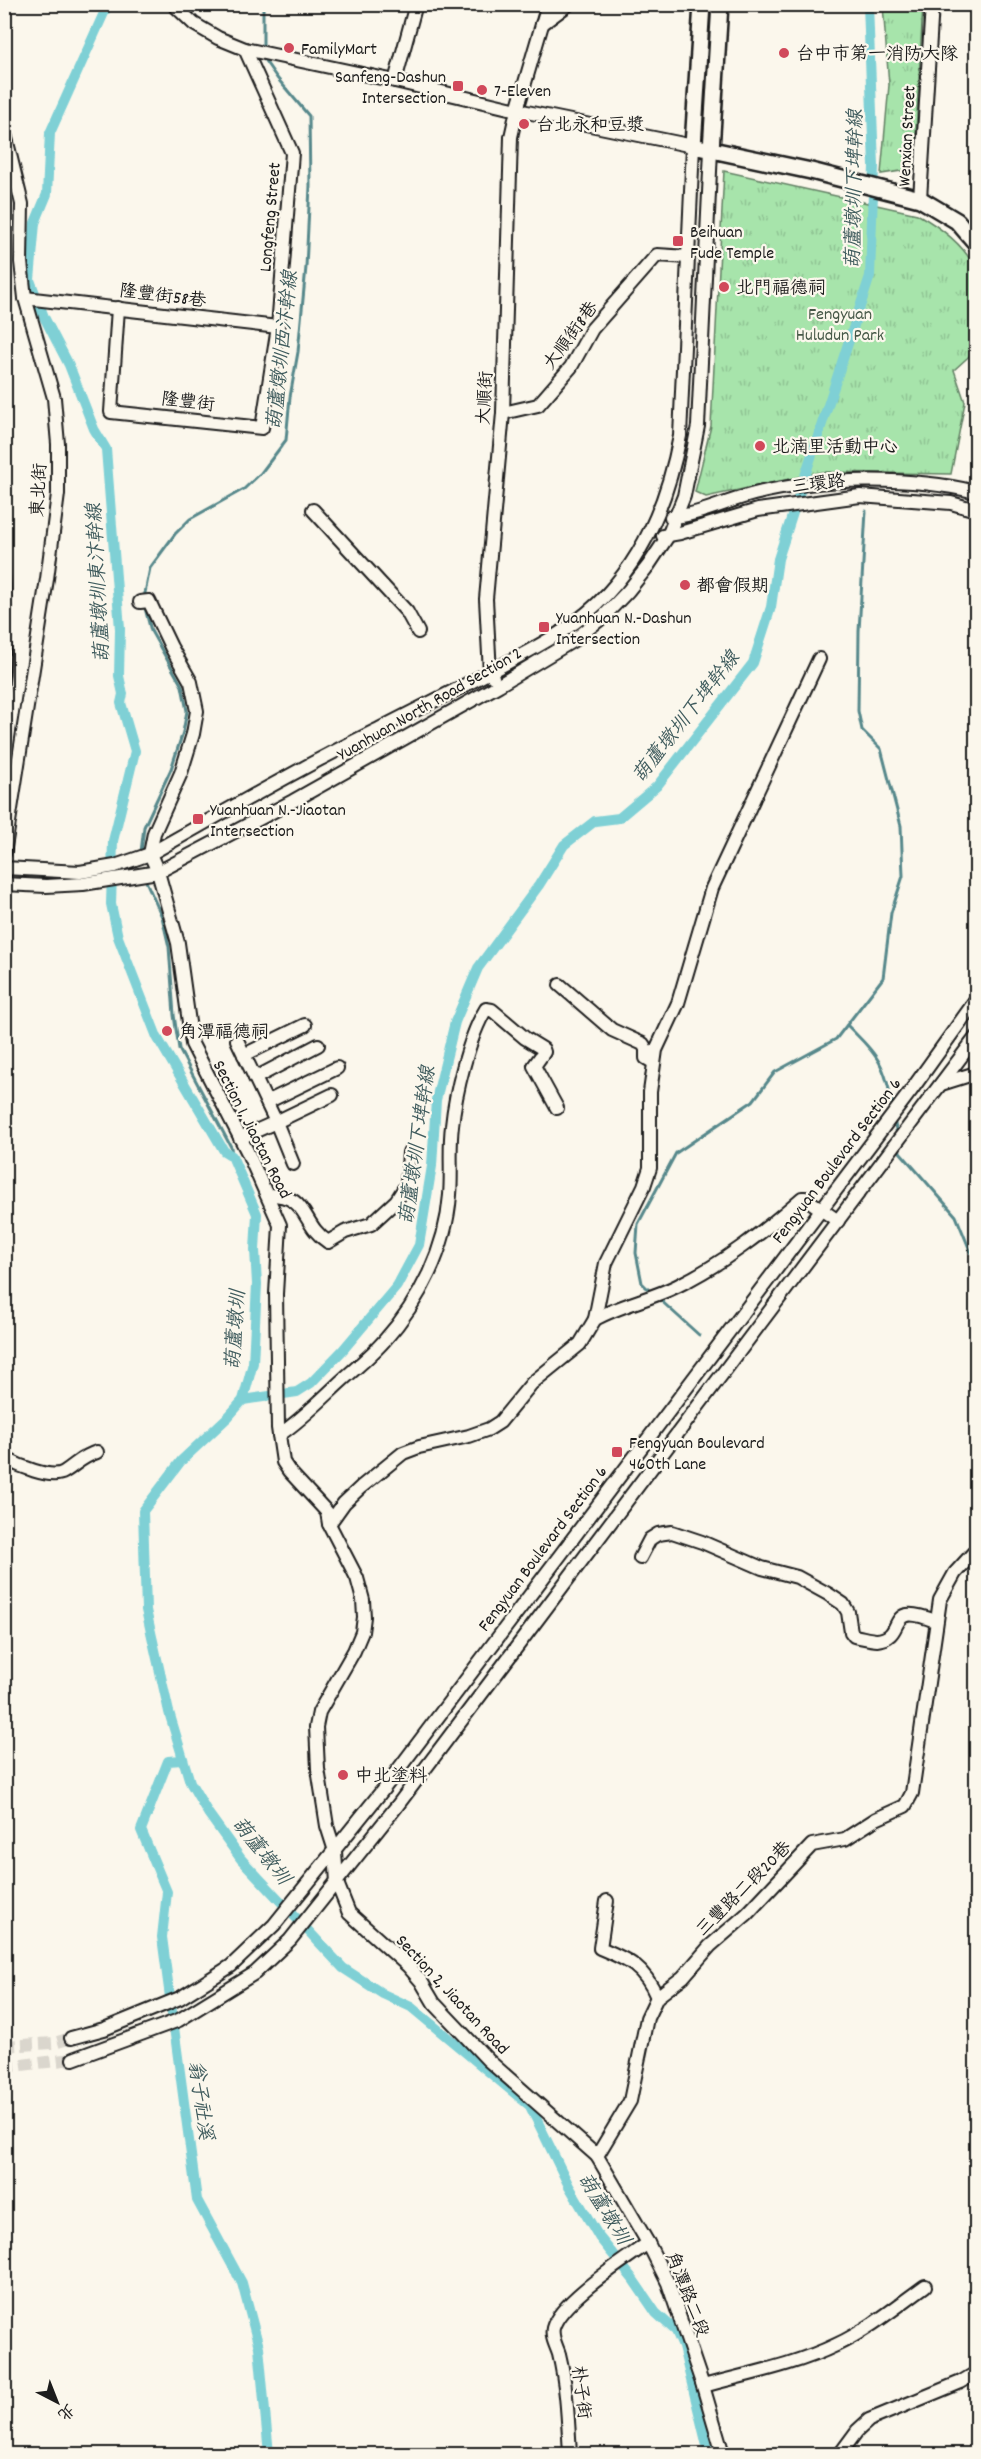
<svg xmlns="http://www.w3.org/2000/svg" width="981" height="2459" font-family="Dekko,'LXGW WenKai TC',sans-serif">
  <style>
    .grass { fill: url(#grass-tufts); stroke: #628064; stroke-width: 1.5 }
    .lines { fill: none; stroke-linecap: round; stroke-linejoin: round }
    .stream { stroke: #57888b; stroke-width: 3 }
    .canal { stroke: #7fd0d5; stroke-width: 10 }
    .minor-tunnel { stroke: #dad6cd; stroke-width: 12; stroke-dasharray: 12 6; stroke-linecap: butt }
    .minor-casing { stroke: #1c1c1c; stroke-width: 16 }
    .major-casing { stroke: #1c1c1c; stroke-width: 20 }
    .minor { stroke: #fbf7ec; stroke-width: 12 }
    .major { stroke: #fbf7ec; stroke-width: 15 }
    .rail { stroke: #1c1c1c; stroke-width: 3 }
    .poi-dot { fill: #d1495b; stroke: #fbf7ec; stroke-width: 2 }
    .labels { text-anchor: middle; stroke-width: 4.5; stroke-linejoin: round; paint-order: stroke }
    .poi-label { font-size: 18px; fill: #1c1c1c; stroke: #fbf7ec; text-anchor: start }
    .street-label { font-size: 18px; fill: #1c1c1c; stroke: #fbf7ec }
    .park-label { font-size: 18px; fill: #465847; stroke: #fbf7ec }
    .water-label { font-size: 20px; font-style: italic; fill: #3f5b5d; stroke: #fbf7ec }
  </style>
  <defs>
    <pattern id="grass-tufts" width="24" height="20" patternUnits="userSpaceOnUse" patternTransform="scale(1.5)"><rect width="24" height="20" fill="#a7e4ab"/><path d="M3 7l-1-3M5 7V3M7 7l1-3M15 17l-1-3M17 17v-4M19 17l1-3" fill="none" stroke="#8fc393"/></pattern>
  </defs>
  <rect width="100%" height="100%" fill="#fbf7ec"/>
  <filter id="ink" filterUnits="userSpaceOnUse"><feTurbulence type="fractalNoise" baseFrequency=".0167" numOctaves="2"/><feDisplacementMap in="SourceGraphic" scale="12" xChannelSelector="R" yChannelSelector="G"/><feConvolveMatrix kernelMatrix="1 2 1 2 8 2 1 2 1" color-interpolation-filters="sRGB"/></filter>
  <g filter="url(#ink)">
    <g class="grass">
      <polygon points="883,5 923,5 914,169 881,174 889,85"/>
      <path d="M724,171L917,214C940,227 966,245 976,271C980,284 977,333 976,350L954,370L965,402L951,474L822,472L706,497L695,492L711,426Z"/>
    </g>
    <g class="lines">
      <g class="stream">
        <polyline points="263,49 263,4"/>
        <polyline points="144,598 150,568 175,534 190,519 244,489 261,473 286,440 290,397 298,352 306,267 310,186 309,116 277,78 263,58"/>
        <polyline points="141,852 144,827 171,769 183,732 187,711 182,686 151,631 144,604"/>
        <polyline points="145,879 162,917 169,947 174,1015 179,1049 231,1147 232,1156"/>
        <path d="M847,1025C879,1057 885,1063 893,1109"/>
        <polyline points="894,1118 897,1136"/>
        <polyline points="899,1145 900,1152 956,1216 976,1265"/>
        <polyline points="651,1292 642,1283 636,1253 638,1224 676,1153 753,1101 775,1072 836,1039 883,978 891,913 903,876 901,826 881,749 862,730 858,711 859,631 866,511"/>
        <polyline points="658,1298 699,1335"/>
      </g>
      <g class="canal">
        <polyline points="108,4 50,133 47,194 35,223 30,280 44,317 69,365 94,429 106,449 120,629 119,676 123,694 121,703 135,751 113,841 111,904 118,937 157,1037 224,1151 232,1156 257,1214 255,1250 257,1284 253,1363 243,1400 229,1416 181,1461 143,1511 146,1610 169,1712 190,1782 208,1813 241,1859 343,1968 383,1994 411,2007 530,2106 569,2186 599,2237 632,2278 656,2313 676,2331 683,2347 709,2454"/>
        <polyline points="243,1400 297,1392 311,1383 342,1351 397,1286 419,1245 432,1166 436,1100 455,1022 478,968 539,885 564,845 595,821 619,818 657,786 753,663 771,607 778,559 870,276 874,166 868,4"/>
        <polyline points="182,1760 168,1761 141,1830 167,1892 162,1937 197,2200 242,2283 259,2347 269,2454"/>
      </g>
      <g class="minor-tunnel">
        <polyline points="4,2046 54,2043 71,2038"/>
        <polyline points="4,2067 73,2059"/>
      </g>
      <g class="minor-casing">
        <g id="minor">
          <polyline points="542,24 569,4"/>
          <polyline points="395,81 416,4"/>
          <polyline points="4,130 22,204 21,262 25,298 54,398 58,444 58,494 47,579 4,854"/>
          <polyline points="920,199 932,4"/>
          <polyline points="25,298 278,327"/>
          <polyline points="118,308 111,412 262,428 278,327 292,153 245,49"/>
          <polyline points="503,413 538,405 571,367 592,329 657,255 688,257"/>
          <polyline points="313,510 407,612 418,632"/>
          <path d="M671,517C697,516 729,500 754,494C822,477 909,476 976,492"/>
          <polyline points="663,536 680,533 758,510 860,496 951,503 976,510"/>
          <polyline points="140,602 149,601 171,647 191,682 197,711 193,734 181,773 154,833 150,854 158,872 178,943 192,1044 247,1151 280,1225 276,1294 278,1428 283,1462 289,1471 327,1512 329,1524 357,1578 363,1600 364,1617 362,1632 354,1651 319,1712 316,1727 318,1769 327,1826 335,1851 337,1883 349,1913 408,1966 421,1981 434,2003 488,2060 597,2156 648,2243 668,2283 703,2386 723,2454"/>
          <polyline points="493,677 490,673 486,599 503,413 511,137 517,110 548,4"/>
          <path d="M4,868L80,872L115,866L150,854C224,812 300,768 377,730C423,706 469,684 514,659C548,641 580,623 607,594C648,550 669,494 680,436L693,146L517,110L395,81L245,49L218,38L194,24L173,4"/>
          <polyline points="4,884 46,886 83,884 158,872 293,801 499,685 574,640 603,617 628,591 648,566 668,536 684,496 698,426 711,150"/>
          <polyline points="560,985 612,1030 643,1044 646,1049 646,1058 653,1062"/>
          <polyline points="237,1040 276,1122 240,1138"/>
          <polyline points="244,1055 305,1025"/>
          <polyline points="255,1078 318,1045"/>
          <polyline points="941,1084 976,1073"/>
          <polyline points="267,1102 337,1068"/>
          <polyline points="293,1164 276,1122 332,1095"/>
          <path d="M267,1195C310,1194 300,1224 328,1242L345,1232L371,1224L396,1201L407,1184L409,1152"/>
          <path d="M595,1319C620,1305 651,1299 677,1286C724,1263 763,1232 802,1198H805L838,1221"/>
          <path d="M279,1435C300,1421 318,1403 337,1385C353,1370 370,1357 384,1341C420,1301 446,1249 450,1195C452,1172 449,1149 452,1126C455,1094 469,1036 486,1009L492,1010L525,1038L543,1049L544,1052L534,1066L557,1108"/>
          <path d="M4,1458C17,1465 51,1480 64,1472C77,1464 81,1457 97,1452"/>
          <polyline points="329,1524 344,1503 361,1487 403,1453 419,1447 469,1436 489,1429 500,1422 532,1383 580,1344 595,1319 606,1263 644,1186 650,1168 650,1092 656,1050 678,1003 712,888 819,659"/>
          <path d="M640,1558L650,1539L658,1534L672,1532L702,1542L762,1568L797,1577L828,1594L843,1604L848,1612L851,1632L854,1636C861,1637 870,1640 877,1640C908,1637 883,1600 935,1621"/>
          <path d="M607,1901L600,1948C629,1960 644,1967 657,1997"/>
          <polyline points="71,2038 104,2029 180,1998 231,1966 274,1925 382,1791 910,1092 976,1000"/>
          <polyline points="73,2059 179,2020 255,1973 290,1940 397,1806 976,1037"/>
          <polyline points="597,2156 630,2101 647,2018 657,1997 683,1977 710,1946 747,1914 812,1845 845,1839 876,1819 905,1806 912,1793 940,1600 955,1573 976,1550"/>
          <path d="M703,2386C747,2374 795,2365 836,2345C868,2330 896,2307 925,2286"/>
          <path d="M570,2454C568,2421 567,2387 559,2354C556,2345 551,2337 553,2328C560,2301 625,2260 648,2243"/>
          <polyline points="840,2454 857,2431 869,2420 961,2382 976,2373"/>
        </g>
      </g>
      <g class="major-casing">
        <g id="major">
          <polyline points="702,4 693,146 811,171 920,199 957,221 976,243"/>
          <polyline points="711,150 720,4"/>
        </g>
      </g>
      <use href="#minor" class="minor"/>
      <use href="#major" class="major"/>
      <path class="rail" d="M4,489C9,563 17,643 4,717"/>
    </g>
  </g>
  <g class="poi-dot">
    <circle cx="289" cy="48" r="6"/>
    <circle cx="784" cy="53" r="6"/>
    <rect x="452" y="80" width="12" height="12" rx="3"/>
    <circle cx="482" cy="90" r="6"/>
    <circle cx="524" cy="124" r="6"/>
    <rect x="672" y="235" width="12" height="12" rx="3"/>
    <circle cx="724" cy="287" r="6"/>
    <circle cx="760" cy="446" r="6"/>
    <circle cx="685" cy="585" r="6"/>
    <rect x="538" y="621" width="12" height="12" rx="3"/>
    <rect x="192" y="813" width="12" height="12" rx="3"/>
    <circle cx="167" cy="1031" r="6"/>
    <rect x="611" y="1446" width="12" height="12" rx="3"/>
    <circle cx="343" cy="1775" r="6"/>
  </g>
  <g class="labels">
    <g class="poi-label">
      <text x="301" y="54">FamilyMart</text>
      <text x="796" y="59">台中市第一消防大隊</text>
      <text x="446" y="82" text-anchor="end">Sanfeng-Dashun<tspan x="446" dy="21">Intersection</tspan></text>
      <text x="494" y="96">7-Eleven</text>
      <text x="536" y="130">台北永和豆漿</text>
      <text x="690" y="237">Beihuan<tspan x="690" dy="21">Fude Temple</tspan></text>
      <text x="736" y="293">北門福德祠</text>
      <text x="772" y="452">北湳里活動中心</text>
      <text x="697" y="591">都會假期</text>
      <text x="556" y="623">Yuanhuan N.-Dashun<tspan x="556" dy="21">Intersection</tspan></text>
      <text x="210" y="815">Yuanhuan N.-Jiaotan<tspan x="210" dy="21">Intersection</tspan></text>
      <text x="179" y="1037">角潭福德祠</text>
      <text x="629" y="1448">Fengyuan Boulevard<tspan x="629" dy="21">460th Lane</tspan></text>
      <text x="355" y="1781">中北塗料</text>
    </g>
    <g class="street-label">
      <text transform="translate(906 136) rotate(-87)" y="6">Wenxian Street</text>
      <text transform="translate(269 217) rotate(-85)" y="6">Longfeng Street</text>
      <text transform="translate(163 295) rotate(7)" y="6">隆豐街58巷</text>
      <text transform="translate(570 335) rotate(-54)" y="6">大順街8巷</text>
      <text transform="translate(484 398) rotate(-87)" y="6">大順街</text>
      <text transform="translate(188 401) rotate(7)" y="6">隆豐街</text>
      <text transform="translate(818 483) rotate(-7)" y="6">三環路</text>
      <text transform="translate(38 490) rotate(-87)" y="6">東北街</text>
      <text transform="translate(429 703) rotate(-30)" y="6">Yuanhuan North Road Section 2</text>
      <text transform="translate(253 1129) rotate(63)" y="6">Section 1, Jiaotan Road</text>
      <text transform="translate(836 1160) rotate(-53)" y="6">Fengyuan Boulevard Section 6</text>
      <text transform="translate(542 1548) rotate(-53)" y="6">Fengyuan Boulevard Section 6</text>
      <text transform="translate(743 1888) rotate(-45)" y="6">三豐路二段20巷</text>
      <text transform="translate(453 1994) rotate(47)" y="6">Section 2, Jiaotan Road</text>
      <text transform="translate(688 2294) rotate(69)" y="6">角潭路二段</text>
      <text transform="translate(582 2392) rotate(83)" y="6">朴子街</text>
    </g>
    <g class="park-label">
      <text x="840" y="319">Fengyuan<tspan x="840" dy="21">Huludun Park</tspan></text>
    </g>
    <g class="water-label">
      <text transform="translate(853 189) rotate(-89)" y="7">葫蘆墩圳下埤幹線</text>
      <text transform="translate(281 350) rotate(-84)" y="7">葫蘆燉圳西汴幹線</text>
      <text transform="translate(97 583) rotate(-93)" y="7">葫蘆墩圳東汴幹線</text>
      <text transform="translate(685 716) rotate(-52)" y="7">葫蘆墩圳下埤幹線</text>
      <text transform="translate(416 1145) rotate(-82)" y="7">葫蘆墩圳下埤幹線</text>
      <text transform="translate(234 1330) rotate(-86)" y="7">葫蘆墩圳</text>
      <text transform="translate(262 1850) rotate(51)" y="7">葫蘆墩圳</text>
      <text transform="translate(202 2100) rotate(82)" y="7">翁子社溪</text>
      <text transform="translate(605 2208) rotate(58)" y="7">葫蘆墩圳</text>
    </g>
  </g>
  <rect width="981" height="2459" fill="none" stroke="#fbf7ec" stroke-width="24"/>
  <rect x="12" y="12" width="957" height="2435" fill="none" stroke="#1c1c1c" stroke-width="2" filter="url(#ink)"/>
  <g transform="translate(57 2402) rotate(138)" stroke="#fbf7ec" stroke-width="4.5" paint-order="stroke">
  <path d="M0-4.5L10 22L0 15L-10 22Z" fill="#1c1c1c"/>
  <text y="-9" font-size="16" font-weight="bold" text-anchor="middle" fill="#1c1c1c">北</text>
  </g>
</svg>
